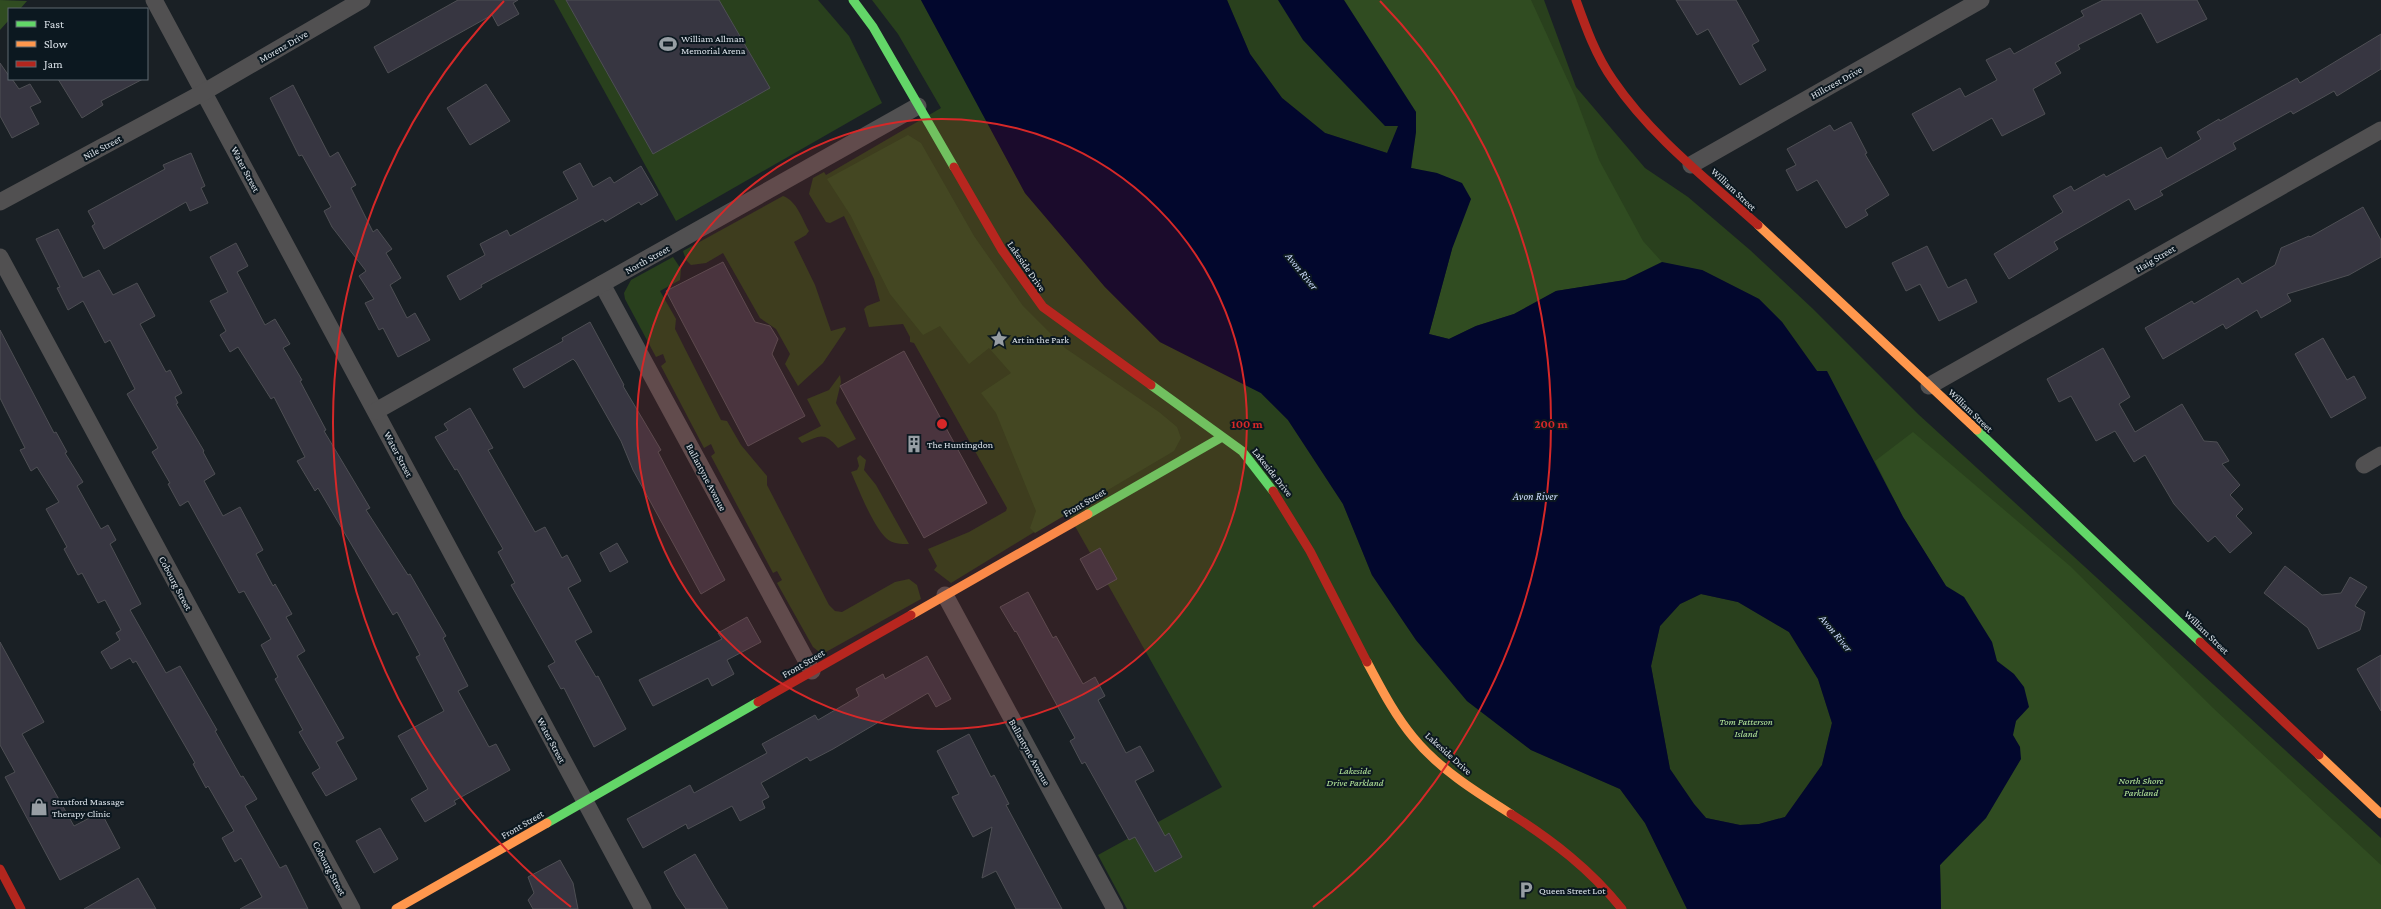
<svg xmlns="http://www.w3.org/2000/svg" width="2381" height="909" font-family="'Crimson Pro',serif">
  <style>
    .green { fill: #29401d }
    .forest { fill: #304c21 }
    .water { fill: #02072d; fill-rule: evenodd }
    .building { fill: #373641; stroke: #4e4f54 }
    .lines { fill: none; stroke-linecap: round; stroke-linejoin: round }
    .street { stroke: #515051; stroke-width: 17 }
    .fast { stroke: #63d668; stroke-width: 9 }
    .slow { stroke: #ff974d; stroke-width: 9 }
    .jam { stroke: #b3261e; stroke-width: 9 }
    .ring { fill: none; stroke: #d62828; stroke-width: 2 }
    .labels { text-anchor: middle; stroke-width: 4; stroke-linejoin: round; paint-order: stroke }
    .poi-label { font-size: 10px; fill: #dbe2e9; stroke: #0c1820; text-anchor: start }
    .street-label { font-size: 10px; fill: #dbe2e9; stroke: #0c1820 }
    .park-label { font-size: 10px; font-style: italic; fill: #b9ec9d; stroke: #0c1820 }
    .water-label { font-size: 11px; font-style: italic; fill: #cfdefe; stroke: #0c1820 }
    .centre { fill: #d62828; stroke: #0c1820; stroke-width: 2 }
    .ring-label { font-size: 12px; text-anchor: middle; font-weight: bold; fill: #d62828; stroke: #0c1820; stroke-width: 4; stroke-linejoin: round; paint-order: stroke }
  </style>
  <rect width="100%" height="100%" fill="#1a2025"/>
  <g class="green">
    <polygon points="554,0 818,0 849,36 882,103 676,221"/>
    <polygon points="872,0 921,0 1025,193 1105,287 1160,342 1261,393 1288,420 1343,504 1372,575 1416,640 1467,701 1531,750 1620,789 1645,823 1687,909 1127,909 1098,855 1222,787 1067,512 951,583 934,570 937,566 928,549 969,532 1006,511 1007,508 914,343 910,342 910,337 903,324 869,327 864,309 867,306 880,301 874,279 844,216 830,223 826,222 809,194 813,178 824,172 826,175 941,108 898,34"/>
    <polygon points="1227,0 1544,0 1576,87 1645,168 1688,197 1750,250 1812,308 1918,414 2381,838 2381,909 1941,909 1946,586 1817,371 1782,322 1759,299 1702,270 1625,280 1387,153 1325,133 1282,98 1250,54"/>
    <path d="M783,196C797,201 802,219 809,231L806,235L794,242L815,285L831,331L845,327L846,329L823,363L798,386L785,364L790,354L776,329L760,318L723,253L706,263L691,265L686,260L683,251Z"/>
    <polygon points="673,257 681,269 680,280 660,291 676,319 675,329 721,420 727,421 741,445 767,476 767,485 829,605 835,611 842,612 895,582 909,579 917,585 921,599 826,652 818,651 813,647 777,583 782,580 777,571 773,573 711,456 715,453 711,444 704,448 661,366 666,362 663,354 656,357 625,299 624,293 631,280"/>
    <path d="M840,375L841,382L836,403L856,439L838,448C824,431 820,436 802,443L798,438L821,426L807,399L829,390Z"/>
    <path d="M860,455L866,460L864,470L876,485L909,544C901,544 892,544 886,538C872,524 859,490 851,472L857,470L859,466L857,458Z"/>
    <polygon points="1701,594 1738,602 1789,632 1818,679 1832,723 1822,765 1785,817 1759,824 1740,825 1706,818 1694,804 1670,769 1651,666 1660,626 1680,604"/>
  </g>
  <g class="forest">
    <polygon points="0,0 27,1 20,9 9,9 9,20 0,30"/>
    <polygon points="1344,0 1531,0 1575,96 1599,160 1643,241 1662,262 1625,280 1556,291 1514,314 1476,326 1449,339 1429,334 1452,249 1437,173 1411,168 1416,132 1416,112"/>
    <polygon points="908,135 921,143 974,236 1023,306 1065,348 1159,412 1177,427 1181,438 1174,451 1035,533 1030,528 1036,511 996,413 981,393 1011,373 989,348 969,364 940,326 923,335 890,294 851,216 827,179"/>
    <polygon points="1913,432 2070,566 2213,708 2381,865 2381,909 1941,909 1940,865 1986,818 2020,747 2012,735 2016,721 2014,674 1997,661 1992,642 1964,597 1946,586 1903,517 1875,461"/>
  </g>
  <path class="water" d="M921,0H1227L1250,54L1282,98L1325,133L1387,153L1398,126H1385L1303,40L1278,0H1344L1416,112V132L1411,168L1437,173L1462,183L1471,199L1452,249L1429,334L1449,339L1476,326L1514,314L1556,291L1625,280L1662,262L1702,270L1759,299L1782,322L1817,371H1827L1903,517L1946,586L1964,597L1992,642L1997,661L2014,674L2024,687L2029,707L2016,721L2013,735L2020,747L2021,759L1986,818L1940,865L1941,909H1687L1645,823L1620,789L1531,750L1467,701L1416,640L1372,575L1343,504L1288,420L1261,393L1160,342L1105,287L1025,193ZM1701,594L1738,602L1789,632L1818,679L1832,723L1822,765L1785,817L1759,824L1740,825L1706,818L1694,804L1670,769L1651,666L1660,626L1680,604Z"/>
  <g class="building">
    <polygon points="458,0 518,0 513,3 519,14 498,26 492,15 388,73 374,47"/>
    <polygon points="566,0 719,0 770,88 653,154"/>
    <polygon points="1676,0 1736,0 1759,41 1752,45 1766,70 1740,85 1708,29 1697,35"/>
    <polygon points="2103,0 2197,0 2207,19 2157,43 2141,13 2078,45 2080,49 2055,63 2061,73 2033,89 2045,114 2002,136 1992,118 1933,151 1912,114 1960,88 1965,97 1997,80 1986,60 2010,48 2014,54 2084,16 2081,11"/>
    <polygon points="2381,34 2381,69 2337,96 2334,91 2293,114 2291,111 2233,143 2236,149 2160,191 2163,195 2135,210 2129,199 2054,242 2058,249 2009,279 1994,254 2063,212 2053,196 2071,186 2074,191 2104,174 2106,177 2161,147 2167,159 2201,139 2197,132 2219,119 2220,121 2297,78 2300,83"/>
    <polygon points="0,63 9,76 9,79 12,79 19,89 30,84 41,102 30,107 39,124 12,138 0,116"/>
    <polygon points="58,79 143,79 101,101 103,105 82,118"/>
    <polygon points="486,84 510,121 470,145 447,108"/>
    <polygon points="293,85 330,157 338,152 356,185 351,188 373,232 377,229 392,249 386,253 401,278 390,285 407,318 415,313 430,340 398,357 383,328 379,330 365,303 374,299 359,276 366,271 332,227 324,211 331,207 302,155 299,156 270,98"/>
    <polygon points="1851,122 1867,153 1865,154 1889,195 1865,210 1868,215 1846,228 1817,180 1797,191 1786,170 1796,165 1787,149 1830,125 1834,131"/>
    <polygon points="191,153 205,186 201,188 208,203 190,211 186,202 104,249 92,226 95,224 88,211 165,169 163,165"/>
    <polygon points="580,163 593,187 610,177 614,183 641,166 658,195 641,205 639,202 605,222 603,219 481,285 482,287 460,300 447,276 485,255 480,244 507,230 510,236 578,199 563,172"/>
    <polygon points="2363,207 2381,240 2381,257 2349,275 2287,294 2291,301 2261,318 2257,310 2226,329 2223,324 2163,359 2145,328 2192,301 2194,304 2238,278 2242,284 2275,265 2281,248 2309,236 2310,237"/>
    <polygon points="58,229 83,278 99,270 113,295 137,283 155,316 140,324 166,372 170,370 182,393 175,397 178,403 176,404 204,451 203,452 215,474 204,481 223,516 240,507 263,550 256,554 273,586 275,584 292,614 286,617 305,651 297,656 344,738 336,742 357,779 326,796 312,773 320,768 299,732 303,730 275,679 278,677 261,645 271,639 244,591 239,593 188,501 180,506 168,484 170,483 152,452 158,448 127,394 135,389 110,340 105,343 83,301 68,310 57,288 60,287 36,239"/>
    <polygon points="236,243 248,266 237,272 265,325 275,319 290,344 283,348 302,380 300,381 326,430 324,431 370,508 366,510 408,575 410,574 446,636 443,638 468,686 458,691 489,747 496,744 510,770 454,801 456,804 425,822 411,799 428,789 398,736 444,711 416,657 420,655 397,612 393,615 318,488 315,491 297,461 305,457 274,397 271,399 238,347 230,352 220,335 226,331 210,301 228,292 210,257"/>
    <polygon points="1927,246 1948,288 1966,279 1977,302 1939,321 1920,284 1906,291 1892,263"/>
    <polygon points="723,262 755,322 770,326 778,339 772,354 805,416 748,446 666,291"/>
    <polygon points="590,322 624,385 623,386 661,450 658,452 725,580 701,594 633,470 621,441 576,362 573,359 524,388 513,369 563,341 562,338"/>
    <polygon points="0,330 54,433 56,432 67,452 65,453 83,482 77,486 101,529 108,525 116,540 110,544 141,604 130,610 166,673 180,666 217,730 215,731 241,777 243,776 257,799 245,806 280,868 286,865 308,909 240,909 262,897 241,858 235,862 222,838 234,831 208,786 206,788 193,764 195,763 136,661 133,663 130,658 111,669 101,652 120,640 116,633 121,630 105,600 98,603 82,573 78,575 64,549 67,547 46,509 59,502 37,467 31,471 20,450 25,448 0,398"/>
    <polygon points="2323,338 2347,380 2354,376 2366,398 2331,418 2295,354"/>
    <polygon points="2103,348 2130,397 2119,404 2135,432 2182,404 2204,441 2217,442 2229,461 2222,464 2240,485 2230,495 2243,509 2236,516 2252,533 2230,553 2215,536 2208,542 2174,504 2145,455 2134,462 2115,431 2096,441 2071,396 2059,402 2047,379"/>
    <polygon points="904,351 987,503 924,538 840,386"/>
    <polygon points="470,408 493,448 488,450 535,532 545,527 562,558 567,555 581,581 568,588 592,632 575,641 596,677 598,676 626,729 594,747 564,688 561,689 548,666 555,662 511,585 515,583 498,552 503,549 457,469 455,470 435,437 448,430 444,424"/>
    <polygon points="617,543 628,562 610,572 600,553"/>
    <polygon points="1100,548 1117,579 1097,590 1080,559"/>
    <polygon points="2285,566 2322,595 2341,593 2350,577 2367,587 2355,606 2365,612 2360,630 2318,649 2308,628 2264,593"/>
    <polygon points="1028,592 1053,638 1056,636 1083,684 1095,677 1105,696 1098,700 1126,753 1140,746 1154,771 1135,781 1165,836 1169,833 1182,857 1155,872 1135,837 1129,840 1085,762 1082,764 1070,741 1075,738 1016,631 1015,632 1000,607"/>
    <polygon points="747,617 761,642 727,660 734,674 712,686 708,678 653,706 639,680 722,639 718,633"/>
    <polygon points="0,642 44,722 22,734 74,826 101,812 120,848 60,880 5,777 15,772 0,745"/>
    <polygon points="2381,655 2381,711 2357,669"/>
    <polygon points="927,656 951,699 936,707 928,693 833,749 810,761 807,757 761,783 769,797 762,801 765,808 740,821 732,806 688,829 686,824 643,848 627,819 690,785 694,793 767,753 762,744 815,715 818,720 859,696 856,689 883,674 885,679"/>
    <polygon points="969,734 991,777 994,775 1009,804 1006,805 1062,909 1016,909 996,871 982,878 992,827 973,837 952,797 959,794 937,751"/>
    <polygon points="380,828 398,859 374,873 356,841"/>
    <polygon points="695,854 715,888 728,909 686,909 677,896 664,872"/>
    <polygon points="560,860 573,883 578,909 533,909 528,900 534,893 528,877"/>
    <polygon points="138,878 156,909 84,909"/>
  </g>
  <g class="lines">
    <g class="street">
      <polyline points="154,0 643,909"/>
      <polyline points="1691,165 1981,0"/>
      <polyline points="0,202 204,92 362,0"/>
      <polyline points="0,257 352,909"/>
      <polyline points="602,284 812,671"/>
      <polyline points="1929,386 2381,130"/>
      <polyline points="376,411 918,106"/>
      <polyline points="2364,465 2381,455"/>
      <polyline points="945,595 1115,909"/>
    </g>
    <g class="fast">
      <polyline points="853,0 873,27 954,167"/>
      <polyline points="1151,385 1242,451 1273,491"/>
      <polyline points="1977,430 2200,642"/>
      <polyline points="1088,514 1222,437"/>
      <polyline points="547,823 758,702"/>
    </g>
    <g class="slow">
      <polyline points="1758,225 1977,430"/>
      <polyline points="911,615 1088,514"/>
      <path d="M1367,662C1381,688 1394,714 1413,737C1439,769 1476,792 1511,814"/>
      <polyline points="2319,755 2381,814"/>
      <polyline points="396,909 547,823"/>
    </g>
    <g class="jam">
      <path d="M1576,0C1586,28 1596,56 1613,80C1651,136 1708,180 1758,225"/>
      <polyline points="954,167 1002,250 1043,307 1151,385"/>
      <polyline points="1273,491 1310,551 1367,662"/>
      <polyline points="2200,642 2319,755"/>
      <polyline points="758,702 911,615"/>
      <path d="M1511,814C1553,841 1590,869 1622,909"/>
      <polyline points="0,869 21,909"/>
    </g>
  </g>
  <circle cx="942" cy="424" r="305" fill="#d62828" fill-opacity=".12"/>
  <g class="ring">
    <circle cx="942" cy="424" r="305"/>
    <path d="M571 907A609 609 0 0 1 504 1M1380 1A609 609 0 0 1 1313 907"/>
  </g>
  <defs>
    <g id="stadium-bare" transform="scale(1.38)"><path d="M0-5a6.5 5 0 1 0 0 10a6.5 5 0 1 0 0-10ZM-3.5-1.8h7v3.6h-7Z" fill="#979ea4" stroke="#0c1820" stroke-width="2.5" paint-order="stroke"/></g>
    <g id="sight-bare" transform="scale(1.38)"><path d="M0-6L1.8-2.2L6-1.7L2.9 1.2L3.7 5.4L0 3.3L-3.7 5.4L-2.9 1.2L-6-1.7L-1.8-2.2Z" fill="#979ea4" stroke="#0c1820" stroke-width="2.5" paint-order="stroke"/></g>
    <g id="building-bare" transform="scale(1.38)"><path d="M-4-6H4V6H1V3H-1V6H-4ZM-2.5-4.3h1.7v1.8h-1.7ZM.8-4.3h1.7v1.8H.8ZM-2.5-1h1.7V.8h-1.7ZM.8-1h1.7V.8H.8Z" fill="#979ea4" stroke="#0c1820" stroke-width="2.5" paint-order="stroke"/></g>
    <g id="shop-bare" transform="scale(1.38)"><path d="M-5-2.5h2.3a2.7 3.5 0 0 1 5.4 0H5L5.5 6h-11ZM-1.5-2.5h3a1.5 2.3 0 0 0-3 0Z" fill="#979ea4" stroke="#0c1820" stroke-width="2.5" paint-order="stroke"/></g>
    <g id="parking-bare" transform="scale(1.38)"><path d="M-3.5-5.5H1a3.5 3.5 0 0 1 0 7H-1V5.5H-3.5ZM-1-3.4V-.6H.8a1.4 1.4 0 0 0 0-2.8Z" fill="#979ea4" stroke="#0c1820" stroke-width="2.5" paint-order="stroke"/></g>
  </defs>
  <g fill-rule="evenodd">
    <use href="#stadium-bare" x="668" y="44"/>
    <use href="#sight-bare" x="999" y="339"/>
    <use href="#building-bare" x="914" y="444"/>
    <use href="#shop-bare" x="39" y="807"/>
    <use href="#parking-bare" x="1526" y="890"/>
  </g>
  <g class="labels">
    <g class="poi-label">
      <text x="681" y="42">William Allman<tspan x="681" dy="12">Memorial Arena</tspan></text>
      <text x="1012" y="343">Art in the Park</text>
      <text x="927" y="448">The Huntingdon</text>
      <text x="52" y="805">Stratford Massage<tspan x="52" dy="12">Therapy Clinic</tspan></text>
      <text x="1539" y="894">Queen Street Lot</text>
    </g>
    <g class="street-label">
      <text transform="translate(283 46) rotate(-30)" y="4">Morenz Drive</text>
      <text transform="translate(1836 82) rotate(-29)" y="4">Hillcrest Drive</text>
      <text transform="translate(102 147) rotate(-28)" y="4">Nile Street</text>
      <text transform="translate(246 169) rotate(62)" y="4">Water Street</text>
      <text transform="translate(1734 189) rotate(43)" y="4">William Street</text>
      <text transform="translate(2155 258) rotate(-30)" y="4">Haig Street</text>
      <text transform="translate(647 259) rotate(-29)" y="4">North Street</text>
      <text transform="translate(1027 266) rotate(55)" y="4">Lakeside Drive</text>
      <text transform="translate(1971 410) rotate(44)" y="4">William Street</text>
      <text transform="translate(399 454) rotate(62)" y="4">Water Street</text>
      <text transform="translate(1273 472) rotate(52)" y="4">Lakeside Drive</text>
      <text transform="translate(707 477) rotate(62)" y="4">Ballantyne Avenue</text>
      <text transform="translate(1084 502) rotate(-30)" y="4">Front Street</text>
      <text transform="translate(176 583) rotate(62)" y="4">Cobourg Street</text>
      <text transform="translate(2207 632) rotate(44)" y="4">William Street</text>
      <text transform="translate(803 663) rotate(-30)" y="4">Front Street</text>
      <text transform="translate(552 740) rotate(62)" y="4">Water Street</text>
      <text transform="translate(1030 752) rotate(61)" y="4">Ballantyne Avenue</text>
      <text transform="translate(1449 753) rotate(42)" y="4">Lakeside Drive</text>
      <text transform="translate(522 824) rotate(-30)" y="4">Front Street</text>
      <text transform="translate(330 868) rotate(62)" y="4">Cobourg Street</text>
    </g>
    <g class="park-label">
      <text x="1746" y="725">Tom Patterson<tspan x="1746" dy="12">Island</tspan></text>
      <text x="1355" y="774">Lakeside<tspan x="1355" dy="12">Drive Parkland</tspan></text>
      <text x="2141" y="784">North Shore<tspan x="2141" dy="12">Parkland</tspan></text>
    </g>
    <g class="water-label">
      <text transform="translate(1302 271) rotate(51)" y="4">Avon River</text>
      <text x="1535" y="500">Avon River</text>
      <text transform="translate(1836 633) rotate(50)" y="4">Avon River</text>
    </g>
  </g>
  <circle cx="942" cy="424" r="6" class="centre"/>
  <g class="ring-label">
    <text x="1247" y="428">100 m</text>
    <text x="1551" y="428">200 m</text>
  </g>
  <rect x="8" y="8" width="140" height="72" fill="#0c1820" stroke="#5f6970"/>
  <rect x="16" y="21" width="20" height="6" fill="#63d668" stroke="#5f6970"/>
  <text x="44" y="28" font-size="12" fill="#dbe2e9">Fast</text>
  <rect x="16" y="41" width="20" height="6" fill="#ff974d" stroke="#5f6970"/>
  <text x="44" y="48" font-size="12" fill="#dbe2e9">Slow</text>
  <rect x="16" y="61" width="20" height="6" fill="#b3261e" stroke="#5f6970"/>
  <text x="44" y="68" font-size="12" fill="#dbe2e9">Jam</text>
</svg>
